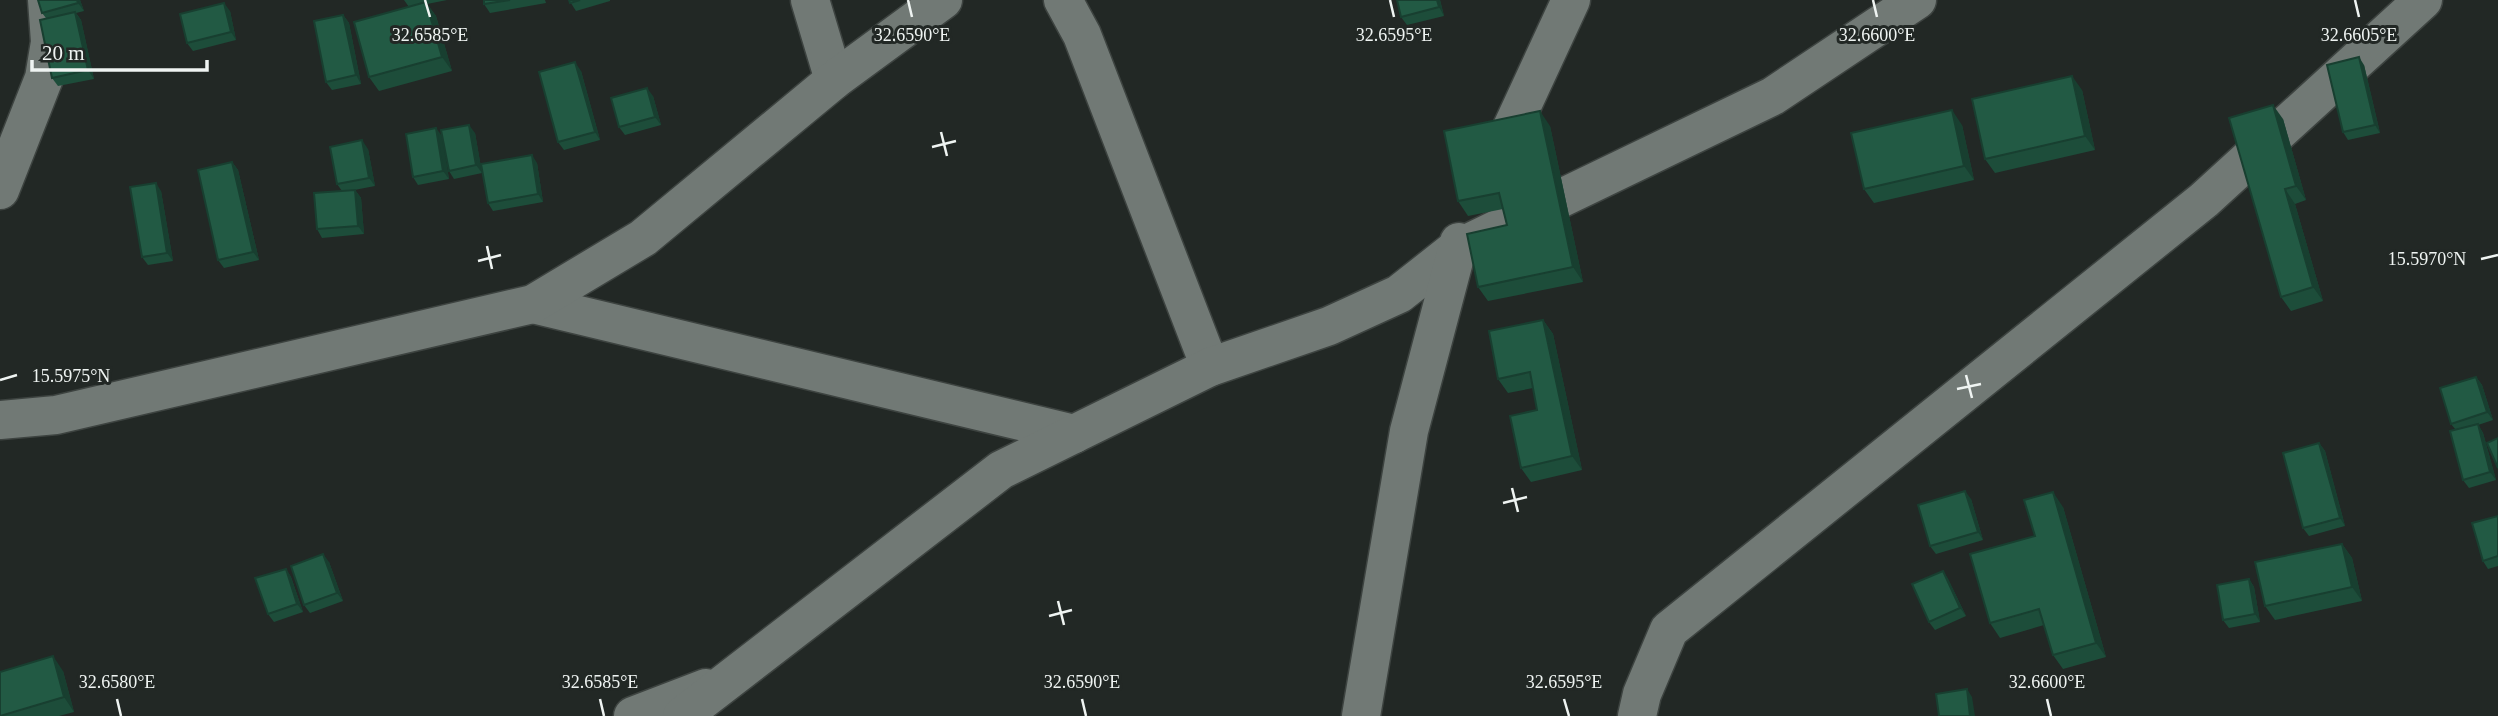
<svg xmlns="http://www.w3.org/2000/svg" width="2498" height="716" font-family="Georgia,serif">
  <style>
    .lines { fill: none; stroke-linecap: round; stroke-linejoin: round }
    .street-casing { stroke: #3d4340; stroke-width: 41 }
    .street { stroke: #717975; stroke-width: 38 }
    .wall { fill: #1d4d3a }
    .shaded-wall { fill: #183f30 }
    .building { fill: #225a44; stroke: #183f30; stroke-width: 2 }
    .ticks { fill: none; stroke: #eff4f2; stroke-width: 2.5 }
    .ticks-label { font-size: 18px; text-anchor: middle; fill: #eff4f2; stroke: #222825; stroke-width: 6; stroke-linejoin: round; paint-order: stroke }
  </style>
  <rect width="100%" height="100%" fill="#222825"/>
  <g class="lines">
    <g class="street-casing">
      <g id="street">
        <polyline points="810,0 834,80"/>
        <polyline points="1063,0 1082,35 1210,367"/>
        <polyline points="1496,162 1571,0"/>
        <polyline points="0,190 44,78 50,42 47,0"/>
        <polyline points="533,304 1074,434"/>
        <polyline points="0,420 56,415 533,304 643,238 834,80 943,0"/>
        <polyline points="633,716 706,688"/>
        <polyline points="682,716 1001,470 1210,367 1329,326 1399,294 1456,249 1773,96 1917,0"/>
        <polyline points="1361,716 1409,431 1459,242"/>
        <polyline points="1637,716 1642,694 1669,630 2204,200 2423,0"/>
      </g>
    </g>
    <use href="#street" class="street"/>
  </g>
  <g class="wall">
    <polygon points="80,0 84,11 76,13 81,20 94,79 58,86 52,78 46,18 42,13"/>
    <polygon points="404,0 447,0 427,4 436,16 452,71 379,91 369,77 409,7"/>
    <polygon points="484,0 545,0 546,3 490,13 484,4"/>
    <polygon points="569,0 610,0 610,1 576,11"/>
    <polygon points="1440,0 1444,16 1407,25 1401,17"/>
    <polygon points="230,11 236,40 193,51 187,43"/>
    <polygon points="343,15 349,23 361,84 332,90 326,82"/>
    <polygon points="2364,65 2380,133 2348,140 2343,132"/>
    <polygon points="581,71 600,140 564,150 558,142"/>
    <polygon points="2082,90 2095,150 1995,173 1985,159"/>
    <polygon points="653,96 661,125 625,135 619,127"/>
    <polygon points="2283,119 2306,200 2295,204 2323,301 2291,311 2281,297"/>
    <polygon points="1962,125 1974,180 1874,203 1864,189"/>
    <polygon points="1550,126 1583,282 1488,301 1478,287 1507,225 1503,209 1468,216 1458,201"/>
    <polygon points="475,133 482,173 454,179 449,171 442,138 449,179 418,185 413,177 442,136"/>
    <polygon points="368,149 375,186 349,191 355,190 361,198 364,234 322,238 317,229 342,191 337,184"/>
    <polygon points="232,162 238,170 259,260 224,268 218,260"/>
    <polygon points="537,163 543,202 493,211 488,203"/>
    <polygon points="161,191 173,261 148,265 142,257"/>
    <polygon points="1543,320 1553,334 1582,470 1531,482 1521,468 1537,410 1533,388 1508,393 1498,379"/>
    <polygon points="2476,377 2482,385 2493,420 2478,425 2483,433 2496,480 2469,488 2463,480 2456,430 2451,424"/>
    <polygon points="2319,443 2325,451 2345,526 2309,536 2303,528"/>
    <polygon points="1971,499 1983,540 1936,554 1930,546"/>
    <polygon points="2063,507 2106,657 2063,669 2053,655 2044,625 2000,638 1990,623 2035,536"/>
    <polygon points="2498,516 2498,566 2488,569 2483,561"/>
    <polygon points="2342,544 2352,558 2362,601 2275,620 2265,606"/>
    <polygon points="329,562 343,601 310,613 304,605"/>
    <polygon points="286,569 291,577 303,612 274,622 268,614"/>
    <polygon points="1943,571 1948,579 1966,616 1935,630 1929,622"/>
    <polygon points="2249,579 2254,587 2260,622 2229,628 2223,620"/>
    <polygon points="63,671 74,712 59,716 0,716"/>
  </g>
  <g class="shaded-wall">
    <polygon points="77,0 80,0 84,11 78,3"/>
    <polygon points="1437,0 1440,0 1444,16 1439,7"/>
    <polygon points="426,2 436,16 452,71 442,57"/>
    <polygon points="224,3 230,11 236,40 231,32"/>
    <polygon points="75,12 81,20 94,79 88,70"/>
    <polygon points="343,15 349,23 361,84 356,75"/>
    <polygon points="2359,57 2364,65 2380,133 2375,125"/>
    <polygon points="575,62 581,71 600,140 595,132"/>
    <polygon points="2072,76 2082,90 2095,150 2085,136"/>
    <polygon points="647,88 653,96 661,125 655,117"/>
    <polygon points="2273,105 2283,119 2306,200 2296,186"/>
    <polygon points="1952,110 1962,125 1974,180 1964,166"/>
    <polygon points="1540,111 1550,126 1583,282 1573,267"/>
    <polygon points="469,125 475,133 482,173 476,165"/>
    <polygon points="436,128 442,136 449,179 443,171"/>
    <polygon points="362,140 368,149 375,186 369,178"/>
    <polygon points="532,155 537,163 543,202 538,194"/>
    <polygon points="232,162 238,170 259,260 253,252"/>
    <polygon points="156,183 161,191 173,261 167,253"/>
    <polygon points="2285,189 2295,204 2323,301 2313,287"/>
    <polygon points="355,190 361,198 364,234 358,226"/>
    <polygon points="1543,320 1553,334 1582,470 1572,456"/>
    <polygon points="2476,377 2482,385 2493,420 2487,412"/>
    <polygon points="2478,424 2483,433 2496,480 2490,472"/>
    <polygon points="2319,443 2325,451 2345,526 2340,518"/>
    <polygon points="1965,491 1971,499 1983,540 1978,532"/>
    <polygon points="2053,492 2063,507 2106,657 2096,643"/>
    <polygon points="2342,544 2352,558 2362,601 2352,587"/>
    <polygon points="323,554 329,562 343,601 337,593"/>
    <polygon points="286,569 291,577 303,612 297,604"/>
    <polygon points="1943,571 1948,579 1966,616 1960,608"/>
    <polygon points="2249,579 2254,587 2260,622 2255,614"/>
    <polygon points="53,656 63,671 74,712 64,697"/>
    <polygon points="1967,689 1972,697 1975,716 1970,716"/>
  </g>
  <g class="building">
    <polygon points="38,0 77,0 78,3 42,13"/>
    <polygon points="484,0 510,0 484,4"/>
    <polygon points="569,0 580,0 570,3"/>
    <polygon points="1397,0 1437,0 1439,7 1401,17"/>
    <polygon points="426,2 442,57 369,77 354,22"/>
    <polygon points="224,3 231,32 187,43 180,14"/>
    <polygon points="75,12 88,70 52,78 40,20"/>
    <polygon points="343,15 356,75 326,82 314,21"/>
    <polygon points="2359,57 2375,125 2343,132 2327,65"/>
    <polygon points="575,62 595,132 558,142 539,72"/>
    <polygon points="2072,76 2085,136 1985,159 1972,99"/>
    <polygon points="647,88 655,117 619,127 611,98"/>
    <polygon points="2273,105 2296,186 2285,189 2313,287 2281,297 2229,118"/>
    <polygon points="1952,110 1964,166 1864,189 1851,133"/>
    <polygon points="1540,111 1573,267 1478,287 1467,234 1507,225 1499,193 1458,201 1444,131"/>
    <polygon points="469,125 476,165 449,171 441,130"/>
    <polygon points="436,128 443,171 413,177 406,134"/>
    <polygon points="362,140 369,178 337,184 330,147"/>
    <polygon points="532,155 538,194 488,203 481,164"/>
    <polygon points="232,162 253,252 218,260 198,170"/>
    <polygon points="156,183 167,253 142,257 130,187"/>
    <polygon points="355,190 358,226 317,229 314,193"/>
    <polygon points="1543,320 1572,456 1521,468 1510,416 1537,410 1530,372 1498,379 1489,331"/>
    <polygon points="2476,377 2487,412 2451,424 2440,388"/>
    <polygon points="2478,424 2490,472 2463,480 2450,431"/>
    <polygon points="2498,438 2498,468 2487,443"/>
    <polygon points="2319,443 2340,518 2303,528 2283,453"/>
    <polygon points="1965,491 1978,532 1930,546 1918,505"/>
    <polygon points="2053,492 2096,643 2053,655 2039,609 1990,623 1970,554 2035,536 2024,500"/>
    <polygon points="2498,516 2498,556 2483,561 2472,523"/>
    <polygon points="2342,544 2352,587 2265,606 2255,562"/>
    <polygon points="323,554 337,593 304,605 291,566"/>
    <polygon points="286,569 297,604 268,614 255,578"/>
    <polygon points="1943,571 1960,608 1929,622 1912,584"/>
    <polygon points="2249,579 2255,614 2223,620 2217,585"/>
    <polygon points="53,656 64,697 0,716 0,672"/>
    <polygon points="1967,689 1970,716 1939,716 1936,694"/>
  </g>
  <path class="ticks" d="M425,0L430,17M908,0L912,17M1390,0L1394,17M1873,0L1877,17M2355,0L2359,17M941,132L947,156M932,147L956,141M487,246L492,269M2481,259L2498,255M478,261L501,255M1966,375L1972,398M0,380L17,375M1957,389L1981,384M1512,488L1518,512M1503,503L1527,497M1058,601L1064,625M1049,616L1072,610M117,699L121,716M600,699L604,716M1082,699L1086,716M1564,699L1569,716M2047,699L2051,716"/>
  <g class="ticks-label">
    <text x="430" y="41">32.6585°E</text>
    <text x="912" y="41">32.6590°E</text>
    <text x="1394" y="41">32.6595°E</text>
    <text x="1877" y="41">32.6600°E</text>
    <text x="2359" y="41">32.6605°E</text>
    <text x="2427" y="265">15.5970°N</text>
    <text x="71" y="382">15.5975°N</text>
    <text x="117" y="688">32.6580°E</text>
    <text x="600" y="688">32.6585°E</text>
    <text x="1082" y="688">32.6590°E</text>
    <text x="1564" y="688">32.6595°E</text>
    <text x="2047" y="688">32.6600°E</text>
  </g>
  <path d="M32 60v10h175v-10" fill="none" stroke="#eff4f2" stroke-width="3.5"/>
  <text x="42" y="60" font-size="21" fill="#eff4f2" stroke="#222825" stroke-width="5" paint-order="stroke">20 m</text>
</svg>
